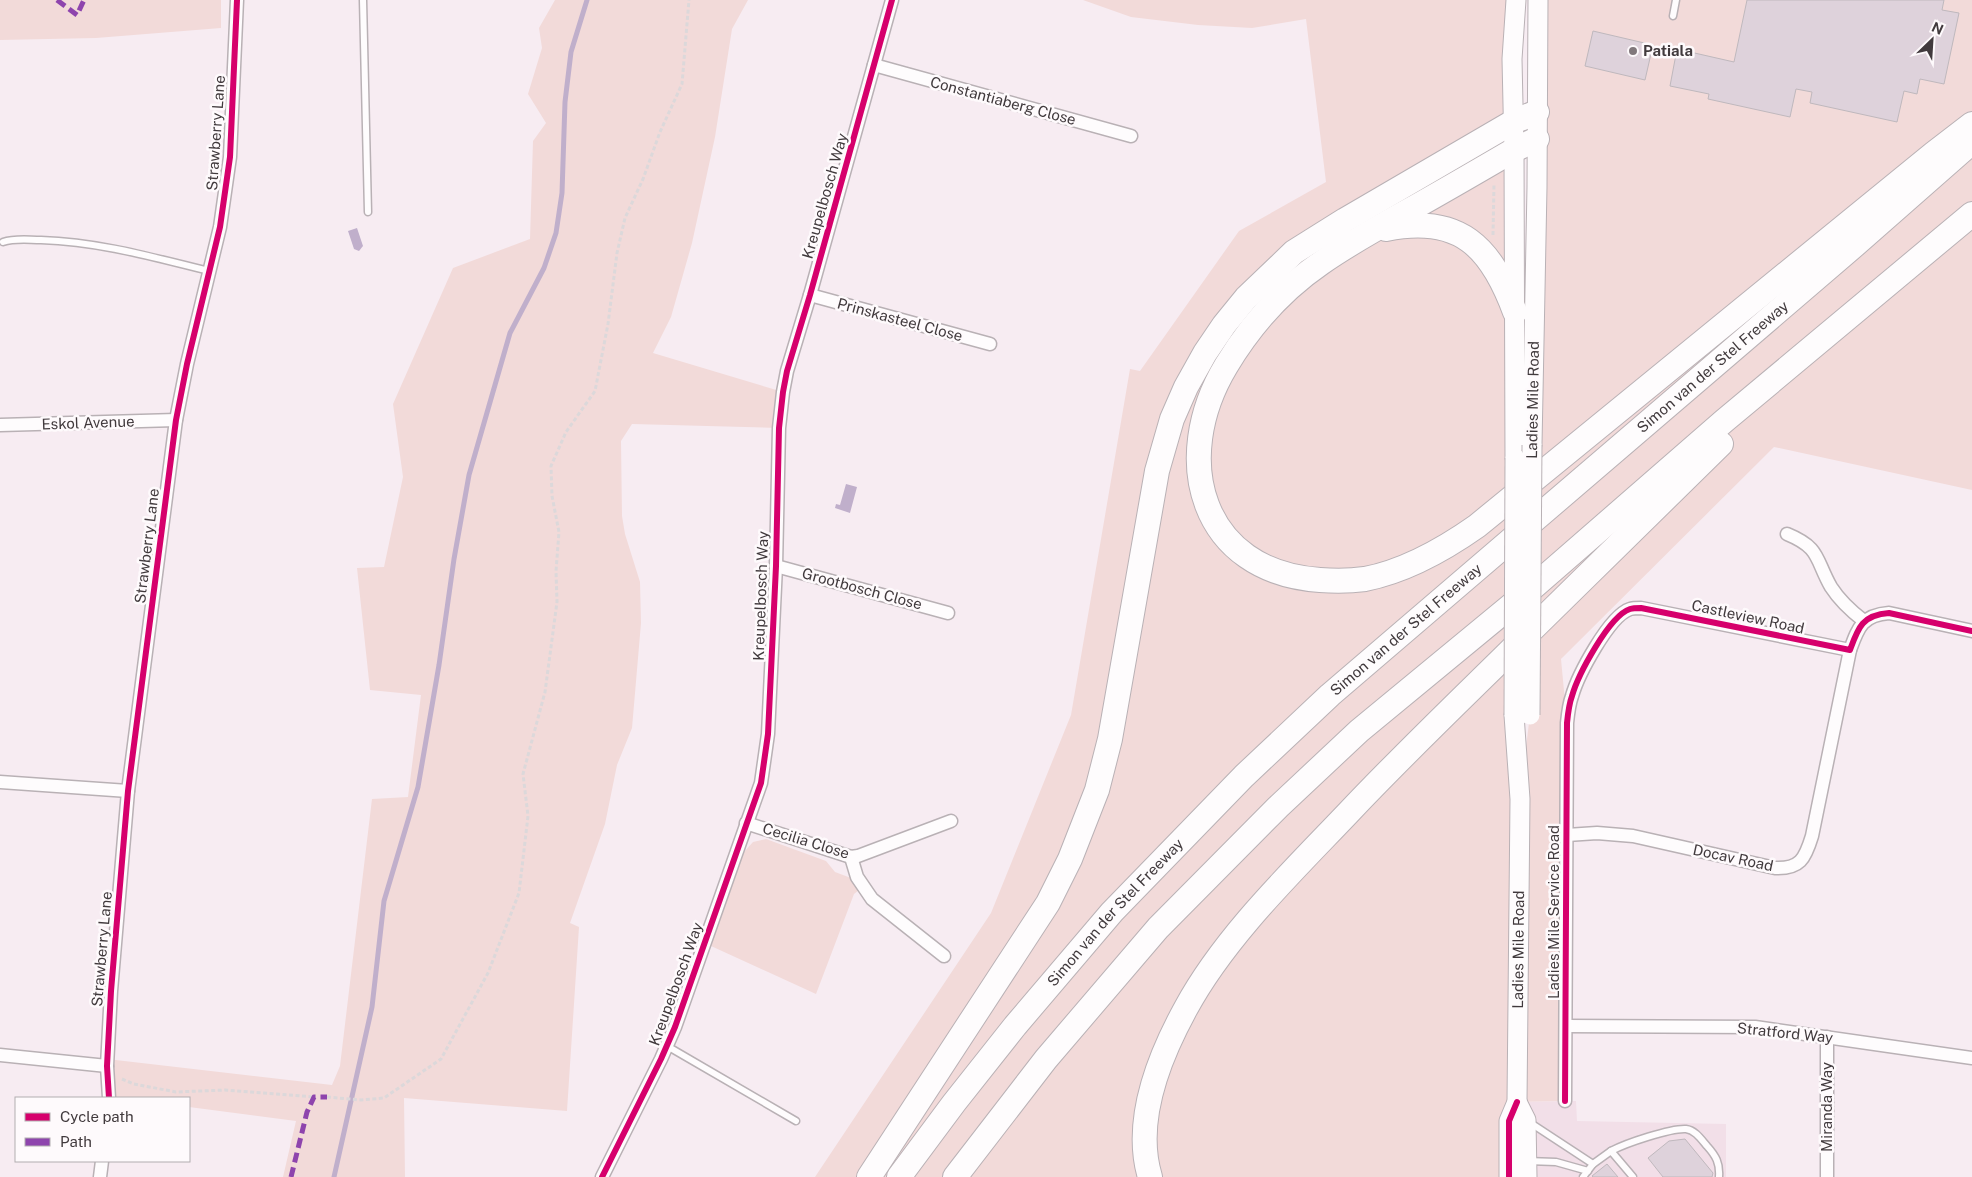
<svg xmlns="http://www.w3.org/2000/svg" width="1972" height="1177" font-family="'Public Sans',sans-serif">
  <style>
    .built { fill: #f2dfe8 }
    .green { fill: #f2dad9 }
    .water { fill: #c0afcb }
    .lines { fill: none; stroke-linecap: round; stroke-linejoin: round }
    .stream { stroke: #c0afcb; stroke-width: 5 }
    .building { fill: #ded2db; stroke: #bfb8bd }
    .service-casing { stroke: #b9b1b5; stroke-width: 9 }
    .minor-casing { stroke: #b9b1b5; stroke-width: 15 }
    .secondary-casing { stroke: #b9b1b5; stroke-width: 21 }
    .motorway-casing { stroke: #b9b1b5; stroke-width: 26 }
    .path { stroke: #dcd8da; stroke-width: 3; stroke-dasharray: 4 2.5; stroke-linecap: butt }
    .service { stroke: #fefcfd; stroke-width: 6 }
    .minor { stroke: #fefcfd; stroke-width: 12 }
    .secondary { stroke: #fefcfd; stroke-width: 19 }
    .motorway { stroke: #fefcfd; stroke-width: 24 }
    .secondary-bridge-casing { stroke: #b9b1b5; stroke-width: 21; stroke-linecap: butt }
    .secondary-bridge { stroke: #fefcfd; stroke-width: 19 }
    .quiet { stroke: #8e44ad; stroke-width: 5; stroke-dasharray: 10 5; stroke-linecap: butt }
    .cycleway-casing { stroke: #fefafc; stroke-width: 9 }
    .cycleway { stroke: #d6006c; stroke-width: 6 }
    .poi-dot { fill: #81787c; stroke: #fefafc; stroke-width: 2 }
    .labels { text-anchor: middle; stroke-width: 5; stroke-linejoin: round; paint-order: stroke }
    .poi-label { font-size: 15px; font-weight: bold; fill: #413a3d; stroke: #fefafc; text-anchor: start }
    .street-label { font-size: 15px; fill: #413a3d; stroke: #fefafc }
  </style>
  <rect width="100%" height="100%" fill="#f7ecf2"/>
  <polygon class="built" points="1576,1101 1577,1121 1726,1124 1726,1177 1527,1177 1517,1102"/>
  <g class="green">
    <polygon points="0,0 221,0 221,28 96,38 0,40"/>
    <polygon points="555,0 748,0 732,29 715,137 692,243 671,317 653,353 783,392 779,428 632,424 621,441 622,516 625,534 640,582 641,623 632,728 617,765 605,824 570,923 579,927 567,1111 404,1098 405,1177 283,1177 296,1121 189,1107 189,1098 114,1098 107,1059 332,1085 340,1066 372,799 408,797 421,695 370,690 357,568 384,567 403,477 393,404 453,268 530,239 533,141 546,123 528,94 542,48 539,28"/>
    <polygon points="1083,0 1511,0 1520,795 1530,715 1538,0 1972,0 1972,490 1774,447 1561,659 1567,723 1565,1101 1517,1102 1527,1177 815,1177 991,913 1071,715 1130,369 1140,371 1239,231 1326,182 1306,19 1252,28 1198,25 1131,17"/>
    <polygon points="766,839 826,861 835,872 851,878 859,890 854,894 816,994 711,946 744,852 753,842"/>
  </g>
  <g class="water">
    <polygon points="357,228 363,246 359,251 354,249 348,231"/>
    <polygon points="846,484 857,487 850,513 835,508 836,504 840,505"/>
  </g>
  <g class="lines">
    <polyline class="stream" points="334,1177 372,1007 384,901 418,787 439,665 454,559 469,475 510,333 544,268 556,233 562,193 565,102 571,52 587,0"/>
  </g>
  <g class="building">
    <polygon points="1747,0 1944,0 1942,10 1959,13 1944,84 1920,79 1917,94 1904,91 1897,122 1810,103 1812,92 1796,89 1790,117 1708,99 1709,94 1670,86 1677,49 1734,62"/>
    <polygon points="1593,31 1653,45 1645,80 1585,66"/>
    <polygon points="1685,1139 1713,1173 1712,1177 1663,1177 1648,1158 1669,1141"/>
    <polygon points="1607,1164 1618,1177 1593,1177 1592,1176"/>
  </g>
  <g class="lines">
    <g class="service-casing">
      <g id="service">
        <polyline points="363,0 368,212"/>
        <polyline points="1673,16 1676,0"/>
        <path d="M3,242C15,238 28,240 41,240C100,242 152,257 209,271"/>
        <polyline points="667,1046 796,1121"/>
        <polyline points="1529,1122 1593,1164"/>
        <path d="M1611,1151C1626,1143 1671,1128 1686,1129C1695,1130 1701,1139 1707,1146C1716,1156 1720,1163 1719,1177"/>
        <polyline points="1527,1161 1556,1162 1588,1171"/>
        <polyline points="1583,1177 1593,1164 1611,1151 1633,1177"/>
      </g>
    </g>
    <g class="minor-casing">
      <g id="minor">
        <polyline points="874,65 1131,136"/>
        <polyline points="810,295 990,344"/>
        <polyline points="0,425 176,420"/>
        <path d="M1787,534C1821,548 1815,559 1831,587C1840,601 1851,611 1864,621"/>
        <polyline points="776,566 948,613"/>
        <polyline points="0,782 128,791"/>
        <polyline points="746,823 851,857 858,856 951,821"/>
        <path d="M1567,835L1597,833L1633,836L1775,868C1800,869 1805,859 1812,836L1850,650"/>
        <polyline points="851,857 857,877 872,899 944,956"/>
        <polyline points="1566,1026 1755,1027 1972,1058"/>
        <polyline points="0,1055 107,1066"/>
        <polyline points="109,1098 107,1066 111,991 128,791 176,420 187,364 220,227 230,157 237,0"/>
        <path d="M1565,1101L1567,723C1568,713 1569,704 1572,696C1578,675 1609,616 1630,609C1633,608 1638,608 1641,608L1850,650C1858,628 1862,615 1889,613L1972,631"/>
        <polyline points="100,1177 102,1161"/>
        <polyline points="602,1177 661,1059 675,1027 761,783 768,734 776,566 779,428 783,392 787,371 810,295 892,0"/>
        <polyline points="1827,1177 1827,1037"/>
      </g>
    </g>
    <g class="secondary-casing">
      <g id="secondary">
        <polyline points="1532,445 1537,187 1538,0"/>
        <polyline points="1515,458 1514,150 1512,59 1516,0"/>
        <polyline points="1517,1102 1526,1120 1527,1177"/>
        <path id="s1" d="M1509,1177V1121L1517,1102L1520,799L1514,715"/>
      </g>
    </g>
    <g class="motorway-casing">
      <g id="motorway">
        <path d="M1537,139L1514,150C1478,171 1442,192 1406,212C1377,228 1348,244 1321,263C1283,289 1250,326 1226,366C1170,459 1200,572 1320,580C1335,581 1350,581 1365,579C1406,571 1443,550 1477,526L1933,154L1972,124"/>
        <path d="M1386,229C1460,214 1491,247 1515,312"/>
        <polyline points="869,1177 1048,903 1070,859 1097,790 1110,739 1157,471 1172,419 1186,387 1205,353 1224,325 1246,298 1294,252 1345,220 1513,122 1537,112"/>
        <path id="s2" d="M899,1177L954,1103L1015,1026L1112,912L1244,776L1330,695L1848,251L1972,142"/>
        <polyline points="955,1177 1046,1059 1158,928 1278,807 1359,731 1530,590 1724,421 1972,214"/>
        <path d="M1150,1177C1133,1121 1159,1057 1186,1008C1225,936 1293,871 1349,812C1398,760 1450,710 1502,659C1575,588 1648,516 1721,444"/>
      </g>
    </g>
    <g class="path">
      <polyline points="1493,235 1494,184"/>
      <polyline points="122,1079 134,1084 176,1092 225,1090 314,1097"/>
      <polyline points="327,1097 361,1100 384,1098 441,1059 488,973 519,893 528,816 523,774 545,692 557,602 556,571 559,532 552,496 551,466 566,432 595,391 608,324 617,253 625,218 643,179 660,132 682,84 689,0"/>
    </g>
    <use href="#service" class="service"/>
    <use href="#minor" class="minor"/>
    <use href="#secondary" class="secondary"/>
    <use href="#motorway" class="motorway"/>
    <g class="secondary-bridge-casing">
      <g id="secondary-bridge">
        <polyline points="1514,715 1515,458"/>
        <polyline points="1530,715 1532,445"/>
      </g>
    </g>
    <use href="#secondary-bridge" class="secondary-bridge"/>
    <g class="quiet">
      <polyline points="57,0 77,15 84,0"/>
      <polyline points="291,1177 307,1112 314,1097 327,1097"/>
    </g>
    <g class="cycleway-casing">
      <g id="cycleway">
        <polyline points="109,1098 107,1066 111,991 128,791 176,420 187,364 220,227 230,157 237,0"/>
        <path d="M1565,1101L1567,723C1568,713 1569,704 1572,696C1578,675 1609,616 1630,609C1633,608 1638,608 1641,608L1850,650C1858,628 1862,615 1889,613L1972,631"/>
        <polyline points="602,1177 661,1059 675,1027 761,783 768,734 776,566 779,428 783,392 787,371 810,295 892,0"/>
        <polyline points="1509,1177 1509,1121 1517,1102"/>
      </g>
    </g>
    <use href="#cycleway" class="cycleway"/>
  </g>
  <circle class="poi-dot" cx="1633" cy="51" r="5"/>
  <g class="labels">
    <g class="poi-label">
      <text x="1643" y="56">Patiala</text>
    </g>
    <g class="street-label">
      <text transform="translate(1003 101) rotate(15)" y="5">Constantiaberg Close</text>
      <text transform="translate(216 133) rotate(-86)" y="5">Strawberry Lane</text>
      <text transform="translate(825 196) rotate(-74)" y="5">Kreupelbosch Way</text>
      <text transform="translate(900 320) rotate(15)" y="5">Prinskasteel Close</text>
      <text dy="5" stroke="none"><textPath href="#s2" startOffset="1152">Simon van der Stel Freeway</textPath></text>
      <text transform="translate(1533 400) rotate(-89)" y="5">Ladies Mile Road</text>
      <text transform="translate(88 423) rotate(-2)" y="5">Eskol Avenue</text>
      <text transform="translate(147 546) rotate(-83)" y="5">Strawberry Lane</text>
      <text transform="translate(862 589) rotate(15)" y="5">Grootbosch Close</text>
      <text transform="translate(761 596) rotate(-88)" y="5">Kreupelbosch Way</text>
      <text transform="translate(1748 617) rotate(12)" y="5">Castleview Road</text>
      <text dy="5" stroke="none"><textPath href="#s2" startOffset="748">Simon van der Stel Freeway</textPath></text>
      <text transform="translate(806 841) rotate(17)" y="5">Cecilia Close</text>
      <text transform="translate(1733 858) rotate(12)" y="5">Docav Road</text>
      <text dy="5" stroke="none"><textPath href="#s2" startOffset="342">Simon van der Stel Freeway</textPath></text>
      <text transform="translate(1554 912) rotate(-90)" y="5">Ladies Mile Service Road</text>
      <text transform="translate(102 949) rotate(-85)" y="5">Strawberry Lane</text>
      <text dy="5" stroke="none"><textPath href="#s1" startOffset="229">Ladies Mile Road</textPath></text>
      <text transform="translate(676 984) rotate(-70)" y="5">Kreupelbosch Way</text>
      <text transform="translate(1785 1033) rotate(6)" y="5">Stratford Way</text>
      <text transform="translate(1827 1107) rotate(-90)" y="5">Miranda Way</text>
    </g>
  </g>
  <rect x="15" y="1097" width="175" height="65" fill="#fefafc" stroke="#b2adb0"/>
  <rect x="25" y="1113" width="25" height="8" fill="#d6006c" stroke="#b2adb0"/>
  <text x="60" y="1122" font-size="15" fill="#413a3d">Cycle path</text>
  <rect x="25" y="1138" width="25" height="8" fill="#8e44ad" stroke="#b2adb0"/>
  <text x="60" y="1147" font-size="15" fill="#413a3d">Path</text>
  <g transform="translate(1932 40) rotate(25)" stroke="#fefafc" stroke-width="4" paint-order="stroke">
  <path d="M0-4L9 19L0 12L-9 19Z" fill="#413a3d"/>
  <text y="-8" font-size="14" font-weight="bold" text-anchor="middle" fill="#413a3d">N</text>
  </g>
</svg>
